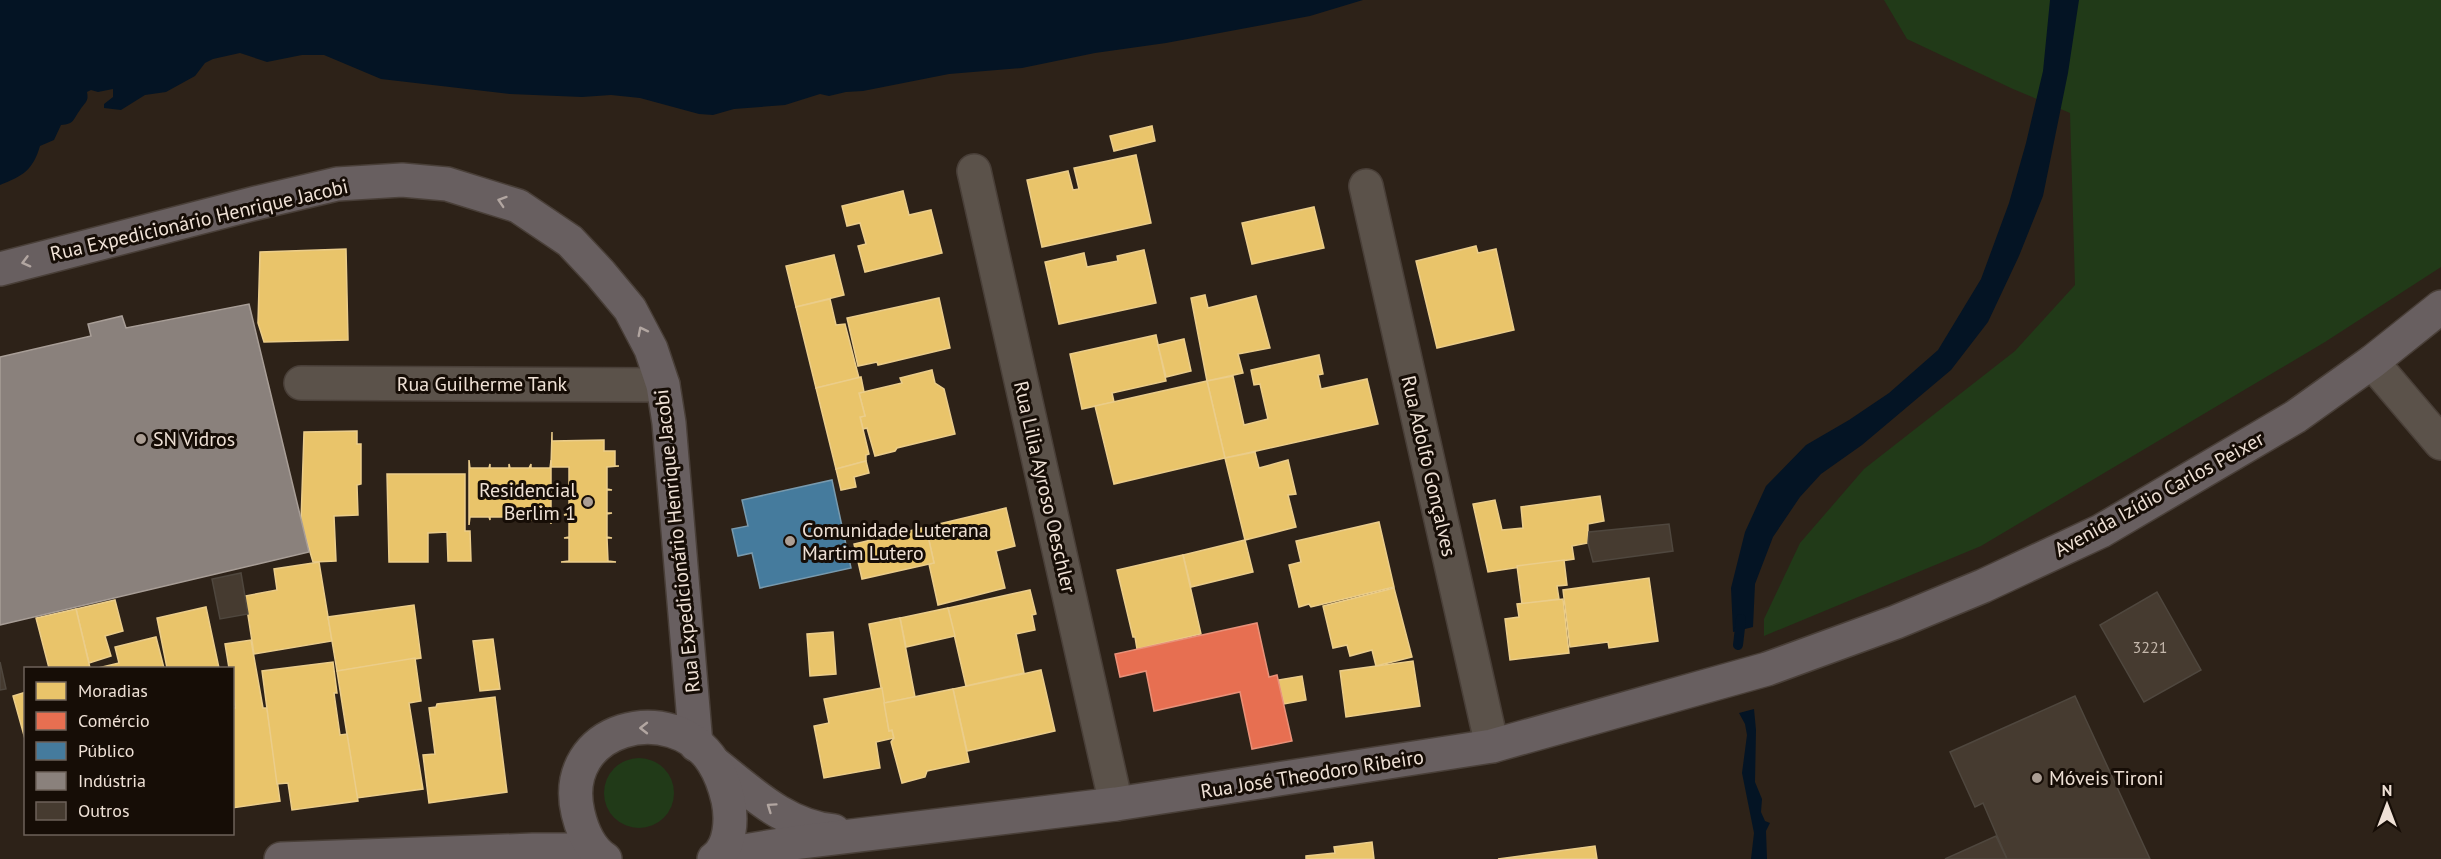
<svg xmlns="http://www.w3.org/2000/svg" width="2441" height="859" font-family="'PT Sans',sans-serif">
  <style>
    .green { fill: #213a18 }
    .water { fill: #041424 }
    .homes { fill: #e9c46a; stroke: #ebcd8a; stroke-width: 1.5 }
    .shops { fill: #e76f51; stroke: #e99179; stroke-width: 1.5 }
    .public { fill: #457b9d; stroke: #789aae; stroke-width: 1.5 }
    .industry { fill: #8a817c; stroke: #a89e97; stroke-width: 1.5 }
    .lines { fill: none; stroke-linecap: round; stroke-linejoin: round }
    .stream { stroke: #041424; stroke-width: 10 }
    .building { fill: #463b30; stroke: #4f473e; stroke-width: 1.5 }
    .minor-casing { stroke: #493f38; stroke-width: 36 }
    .major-casing { stroke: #493f38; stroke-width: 36 }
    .minor { stroke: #5b524a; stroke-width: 33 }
    .major { stroke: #685f60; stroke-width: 33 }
    .oneway { stroke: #b2a6a1 }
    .poi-dot { fill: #ab9e94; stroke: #160d06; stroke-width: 2 }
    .labels { text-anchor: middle; stroke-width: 6; stroke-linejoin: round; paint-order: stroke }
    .number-label { font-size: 16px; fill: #c5b8ac }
    .street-label { font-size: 20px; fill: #efe1d6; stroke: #160d06 }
    .poi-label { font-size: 20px; fill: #efe1d6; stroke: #160d06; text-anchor: start }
  </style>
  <rect width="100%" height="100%" fill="#2d2218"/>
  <g class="green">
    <polygon points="1884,0 2441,0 2441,267 2325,342 1981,546 1764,636 1764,619 1800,543 1864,469 2015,351 2075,285 2070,113 2013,89 1907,39"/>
    <circle cx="639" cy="793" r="35"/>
  </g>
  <g class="water">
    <path d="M0,0H1363L1310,16L1166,43L1095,53L1022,68L949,74L863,91L846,92L829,96L820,94L785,105L734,109L713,115L699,114L640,98L611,95L582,97L510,94L381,79L324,55H302L267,62L240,53L213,59L205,63L195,76L166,92L145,95L121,110L104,108V104L113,97V89L98,92L91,90L87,92C89,102 85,102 80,110C73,119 75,124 61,125L54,140L40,146C33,170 23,176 0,185Z"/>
    <polygon points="2050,0 2079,0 2068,73 2043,196 2019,256 1988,322 1951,370 1862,445 1821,474 1800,497 1773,537 1755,584 1753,627 1733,632 1731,588 1745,532 1766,486 1806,445 1849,420 1889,393 1938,350 1981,279 2009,203 2026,143 2043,71"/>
    <polygon points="1754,709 1756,730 1755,782 1762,799 1761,812 1765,821 1770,823 1766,831 1767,859 1751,859 1754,833 1742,773 1747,735 1745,724 1739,713"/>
  </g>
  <g class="homes">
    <polygon points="1152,126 1155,141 1114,151 1110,136"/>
    <polygon points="1136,155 1151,223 1042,247 1027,180 1068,171 1073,190 1079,189 1074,168"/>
    <polygon points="903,191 909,215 931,210 942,253 865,272 858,246 866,244 860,223 847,226 842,206"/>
    <polygon points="1314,207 1324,248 1252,264 1242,223"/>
    <polygon points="1476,246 1478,253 1496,249 1514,330 1437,348 1416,261"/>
    <polygon points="346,249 348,340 264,342 258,323 260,252"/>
    <polygon points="1144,250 1156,303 1059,324 1045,262 1084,253 1087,267 1118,261 1117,256"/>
    <polygon points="834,255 844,295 796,307 786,266"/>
    <polygon points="1205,295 1208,308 1256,296 1270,348 1238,354 1243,373 1207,381 1191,298"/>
    <polygon points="939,298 950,348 878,365 877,362 858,366 847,318"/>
    <polygon points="830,299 836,325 845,324 859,378 816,388 796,307"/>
    <polygon points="1156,335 1166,381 1112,393 1114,402 1082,409 1070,354"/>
    <polygon points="1184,339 1191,371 1166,377 1158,345"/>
    <polygon points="1319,355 1323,374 1318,375 1321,389 1367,379 1378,424 1225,458 1207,381 1233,376 1244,425 1268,419 1260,384 1254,385 1251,370"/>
    <polygon points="932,370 935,383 944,389 955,434 897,448 895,451 875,456 867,428 863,429 860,417 865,416 859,393 902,383 900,378"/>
    <polygon points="861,377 864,392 859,393 865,416 860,417 869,454 866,455 866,461 836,469 816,388"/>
    <polygon points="1207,381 1225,458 1114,484 1095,406"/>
    <polygon points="357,431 357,444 361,444 361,484 357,485 358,515 334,516 336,561 313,562 301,522 304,432"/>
    <polygon points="552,432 552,441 604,440 604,451 615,451 615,466 619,466 607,467 607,489 612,490 607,490 607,513 612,513 607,514 607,537 612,538 607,538 608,561 616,562 561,562 569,561 569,538 564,538 569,537 569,515 564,515 569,513 569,490 564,490 569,489 569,467 551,467"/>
    <polygon points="1255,452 1259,468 1288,460 1296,494 1288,495 1296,527 1245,540 1225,458"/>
    <polygon points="469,460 470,468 489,468 490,464 490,468 509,468 509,464 510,468 529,468 531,464 531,468 550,468 551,460 551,524 550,517 531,517 531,521 529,517 510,517 510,521 509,517 490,517 490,520 489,517 470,517 469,525"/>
    <polygon points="866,461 869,473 854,477 856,487 841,490 836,469"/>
    <polygon points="387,474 465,474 465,531 470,531 471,561 448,561 447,532 428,533 428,562 389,562"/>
    <polygon points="1600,496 1604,521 1588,524 1588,543 1572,546 1574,559 1488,572 1473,504 1495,500 1502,530 1523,528 1521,507"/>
    <polygon points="1006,508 1015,546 996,551 1005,588 938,605 929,564 934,563 926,527"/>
    <polygon points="1379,522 1394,587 1311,607 1309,604 1299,607 1289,565 1301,562 1296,541"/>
    <polygon points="926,527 934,563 862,579 854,544"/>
    <polygon points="1245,540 1253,572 1191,587 1183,555"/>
    <polygon points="1183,555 1201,634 1137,649 1135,637 1133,637 1117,570"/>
    <polygon points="1564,560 1567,585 1557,586 1559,599 1522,604 1517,566"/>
    <polygon points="319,562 332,641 254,654 245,596 277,590 274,569"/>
    <polygon points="1649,578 1658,641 1609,648 1608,642 1570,647 1563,590"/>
    <polygon points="1394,588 1412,657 1376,666 1372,650 1350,656 1347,645 1333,648 1323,606"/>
    <polygon points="1030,590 1036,614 1032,615 1035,630 1016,634 1024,673 966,686 948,608"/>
    <polygon points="1563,599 1569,653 1510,660 1505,619 1519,617 1517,604"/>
    <polygon points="115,600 123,631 105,636 111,656 89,663 76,609"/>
    <polygon points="414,605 421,658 337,671 328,617"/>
    <polygon points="206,607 219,668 167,668 157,618"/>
    <polygon points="948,608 955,636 906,647 900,618"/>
    <polygon points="76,609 90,668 49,668 36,618"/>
    <polygon points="900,618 915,697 884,703 869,624"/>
    <polygon points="833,632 836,674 810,676 807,634"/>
    <polygon points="156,637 164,668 98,668 119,663 115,647"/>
    <polygon points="493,639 500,689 480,691 473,641"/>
    <polygon points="251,640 263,708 267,708 280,801 232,808 232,708 235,708 232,668 229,668 225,644"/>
    <polygon points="415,658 421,701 409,703 423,789 357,798 337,671"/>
    <polygon points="1413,661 1420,706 1346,717 1340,671"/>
    <polygon points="333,662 337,693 334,693 340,735 347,734 358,801 292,810 288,783 277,784 262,671"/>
    <polygon points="1041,670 1055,731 967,751 953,689"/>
    <polygon points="1302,676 1306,700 1284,704 1278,680"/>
    <polygon points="882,688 889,731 892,730 894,738 876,742 880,768 824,778 814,726 829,723 824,699"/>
    <polygon points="953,689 969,762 927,771 925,777 902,783 891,742 894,738 892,730 889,731 884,703"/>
    <polygon points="26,692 26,739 25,739 13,696"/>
    <polygon points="495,697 507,792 429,803 423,755 435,754 429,708 436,707 437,704"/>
    <polygon points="1372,842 1374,859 1306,859 1306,856 1335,853 1334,847"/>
    <polygon points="1595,846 1597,859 1498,859"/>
  </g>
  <polygon class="shops" points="1257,623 1269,677 1277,675 1292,741 1252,749 1240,692 1154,711 1146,671 1120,677 1115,654"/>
  <polygon class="public" points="832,480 851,568 760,588 752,553 738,556 732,529 748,526 742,500"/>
  <polygon class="industry" points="249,304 309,552 0,625 0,357 91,336 88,324 122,316 126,328"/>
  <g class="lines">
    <polyline class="stream" points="1738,645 1741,619"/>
  </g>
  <g class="building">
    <polygon points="1669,524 1673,551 1593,562 1588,543 1589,532"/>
    <polygon points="241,573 248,614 220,619 212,579"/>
    <polygon points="2157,592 2201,670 2144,702 2100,625"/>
    <polygon points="0,662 6,689 0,690"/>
    <polygon points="2075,696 2150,859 2007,859 1983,803 1975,807 1950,752"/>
    <polygon points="1996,836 2007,859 1945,859"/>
  </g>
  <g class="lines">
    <g class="minor-casing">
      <g id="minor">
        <polyline points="974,171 1116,804"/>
        <polyline points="1366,186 1492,746"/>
        <polyline points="2372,362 2441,443"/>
        <polyline points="301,383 663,385"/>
      </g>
    </g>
    <g class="major-casing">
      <g id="major">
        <polyline points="0,269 256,203 337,184 402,180 447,184 518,206 570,241 600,273 630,309 651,349 663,385 669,423 696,745"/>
        <path d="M714,763C751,792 785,826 834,831"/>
        <polyline points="720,855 793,843 1116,804 1492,746 1767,669 1896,622 1983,586 2101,531 2295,417 2372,362 2441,307"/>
        <polyline points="281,859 533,850 569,850 599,855"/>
        <path d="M605,859C590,849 582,830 578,813C558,727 672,698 713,762C720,773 725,787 728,800C732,819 731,847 714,859"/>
      </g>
    </g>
    <use href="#minor" class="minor"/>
    <use href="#major" class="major"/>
  </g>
  <defs><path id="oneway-chevron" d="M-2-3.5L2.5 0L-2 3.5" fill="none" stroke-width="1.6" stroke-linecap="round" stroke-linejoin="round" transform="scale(1.5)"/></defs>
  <g class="oneway">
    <use href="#oneway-chevron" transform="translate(502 201) rotate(-162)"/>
    <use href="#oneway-chevron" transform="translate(26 262) rotate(165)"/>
    <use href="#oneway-chevron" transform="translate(642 331) rotate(-117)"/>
    <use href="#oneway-chevron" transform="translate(644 728) rotate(-180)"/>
    <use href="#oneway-chevron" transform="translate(771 807) rotate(-145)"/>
  </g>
  <g class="poi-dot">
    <circle cx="141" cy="439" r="6"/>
    <circle cx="588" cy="502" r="6"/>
    <circle cx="790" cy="541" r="6"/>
    <circle cx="2037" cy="778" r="6"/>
  </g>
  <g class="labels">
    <g class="number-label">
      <text x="2150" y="653">3221</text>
    </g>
    <g class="street-label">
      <text transform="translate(199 220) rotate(-13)" y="7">Rua Expedicionário Henrique Jacobi</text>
      <text x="482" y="391">Rua Guilherme Tank</text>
      <text transform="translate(1429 466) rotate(77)" y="7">Rua Adolfo Gonçalves</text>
      <text transform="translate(1045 487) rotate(77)" y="7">Rua Lilia Ayroso Oeschler</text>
      <text transform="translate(2159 494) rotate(-29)" y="7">Avenida Izídio Carlos Peixer</text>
      <text transform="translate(677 541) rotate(-96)" y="7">Rua Expedicionário Henrique Jacobi</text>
      <text transform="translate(1312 774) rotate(-9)" y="7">Rua José Theodoro Ribeiro</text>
    </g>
    <g class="poi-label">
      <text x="153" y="446">SN Vidros</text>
      <text x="576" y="497" text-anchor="end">Residencial<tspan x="576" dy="23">Berlim 1</tspan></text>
      <text x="802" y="537">Comunidade Luterana<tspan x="802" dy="23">Martim Lutero</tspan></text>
      <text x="2049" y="785">Móveis Tironi</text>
    </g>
  </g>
  <rect x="24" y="667" width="210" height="168" fill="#160d06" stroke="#6d6259" stroke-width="1.5"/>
  <rect x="36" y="682" width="30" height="18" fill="#e9c46a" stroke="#6d6259" stroke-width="1.5"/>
  <text x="78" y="697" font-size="18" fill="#efe1d6">Moradias</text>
  <rect x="36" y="712" width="30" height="18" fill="#e76f51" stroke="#6d6259" stroke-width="1.5"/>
  <text x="78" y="727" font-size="18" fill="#efe1d6">Comércio</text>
  <rect x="36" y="742" width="30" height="18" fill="#457b9d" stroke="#6d6259" stroke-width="1.5"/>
  <text x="78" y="757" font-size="18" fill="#efe1d6">Público</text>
  <rect x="36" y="772" width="30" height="18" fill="#8a817c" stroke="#6d6259" stroke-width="1.5"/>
  <text x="78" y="787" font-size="18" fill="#efe1d6">Indústria</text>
  <rect x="36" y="802" width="30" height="18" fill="#463b30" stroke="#6d6259" stroke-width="1.5"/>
  <text x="78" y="817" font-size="18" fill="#efe1d6">Outros</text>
  <g transform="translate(2387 805)" stroke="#160d06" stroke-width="4.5" paint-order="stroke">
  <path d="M0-4.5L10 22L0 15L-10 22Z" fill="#efe1d6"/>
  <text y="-9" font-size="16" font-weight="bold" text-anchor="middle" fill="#efe1d6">N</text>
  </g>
</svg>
